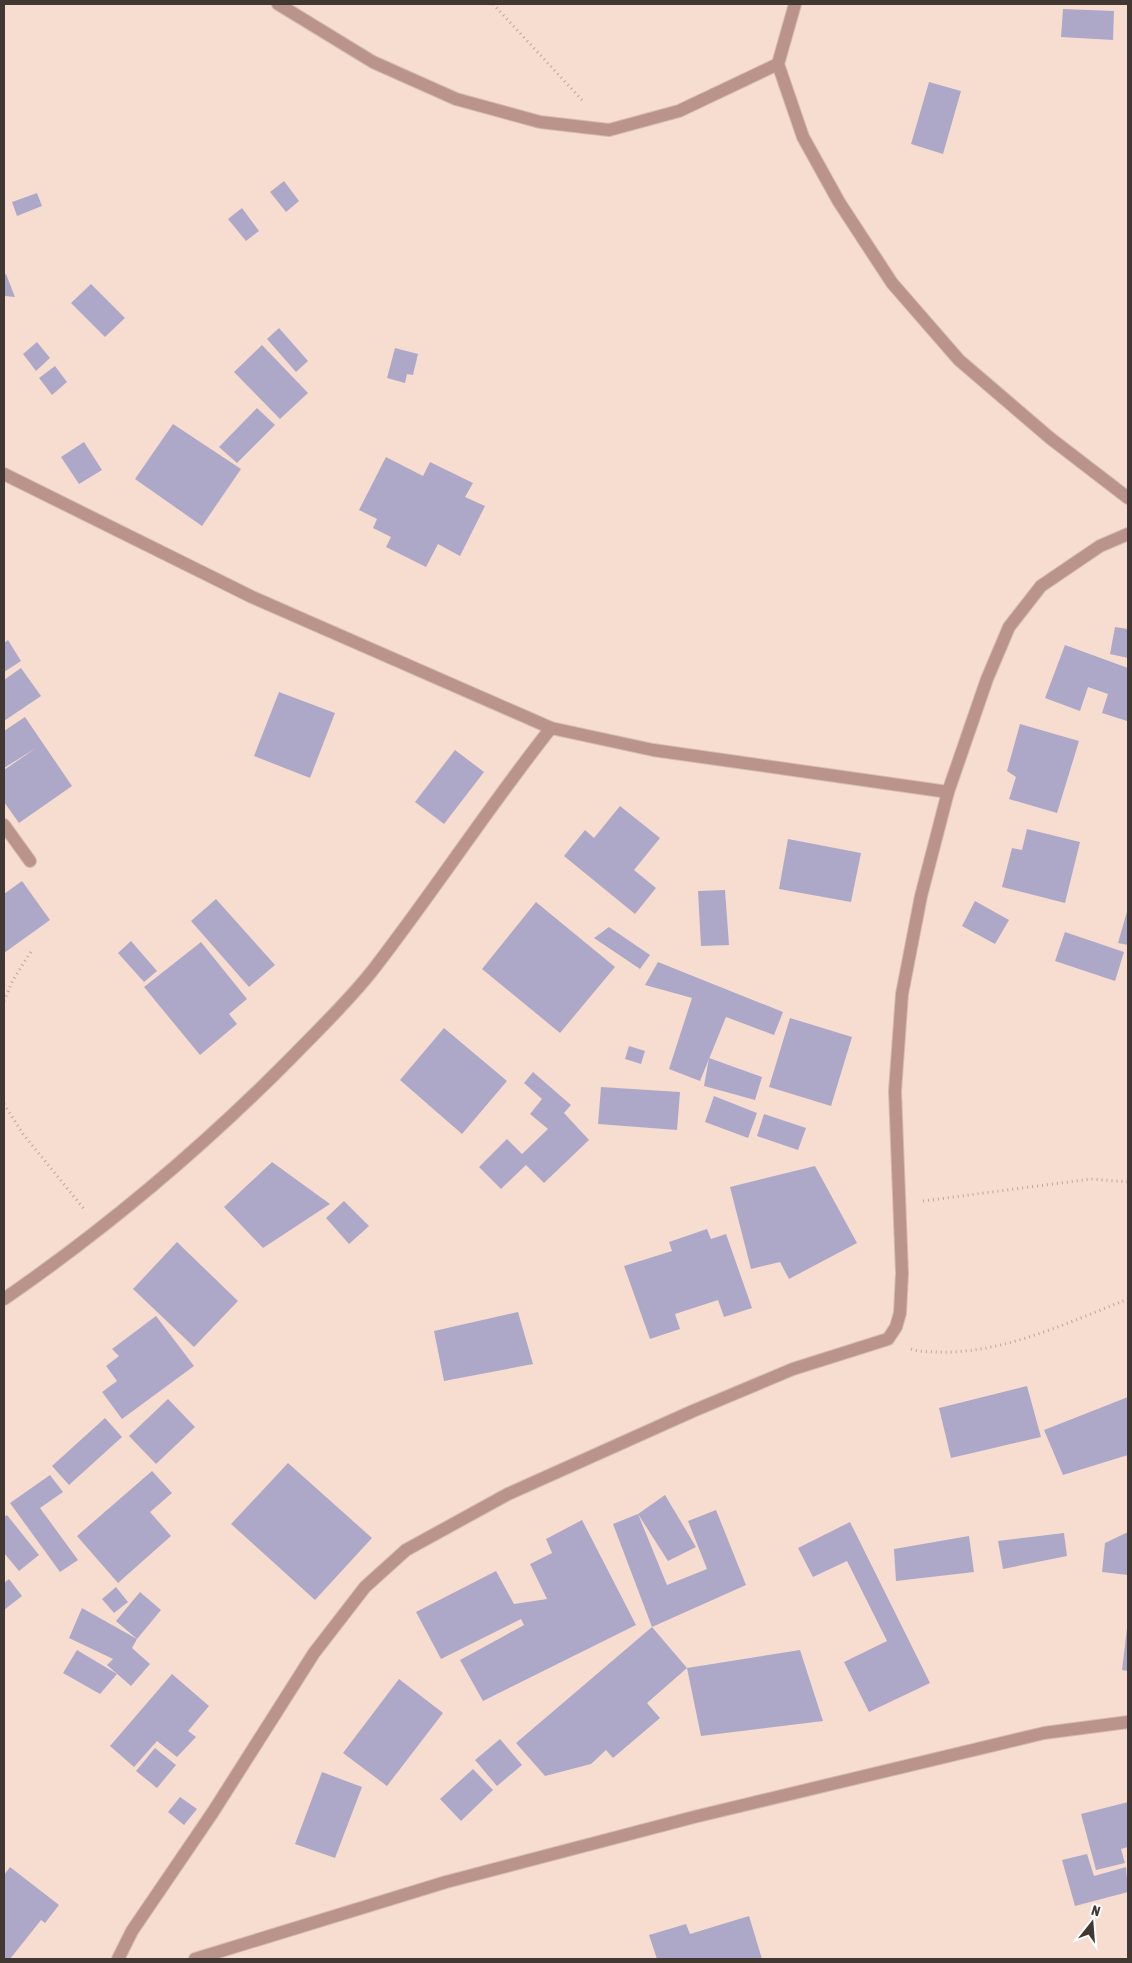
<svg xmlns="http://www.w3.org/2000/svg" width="1132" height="1963" font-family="'Asap Condensed',sans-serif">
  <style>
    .building { fill: #aea8c8 }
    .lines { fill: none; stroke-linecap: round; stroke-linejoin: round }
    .minor-casing { stroke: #d3bcb1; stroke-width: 14 }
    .path { stroke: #bba69c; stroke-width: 3; stroke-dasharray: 1 4; stroke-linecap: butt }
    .minor { stroke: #ba948b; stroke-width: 12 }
  </style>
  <rect width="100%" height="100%" fill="#f7ddd0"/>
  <g class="building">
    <polygon points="1063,9 1114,11 1113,40 1061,37"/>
    <polygon points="929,82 961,91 943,154 911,144"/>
    <polygon points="284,181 299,201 286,212 270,192"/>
    <polygon points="37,193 42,206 17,216 12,202"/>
    <polygon points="242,208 259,231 246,241 228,219"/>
    <polygon points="6,274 15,297 5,296 4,292 4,275"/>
    <polygon points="91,284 125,318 105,337 71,303"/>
    <polygon points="279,328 308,361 296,372 267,339"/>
    <polygon points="37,342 50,358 36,371 23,354"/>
    <polygon points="262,345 308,393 280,419 234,372"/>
    <polygon points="395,348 418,354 413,375 407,374 405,383 387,378"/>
    <polygon points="55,366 67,382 52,395 39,378"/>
    <polygon points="257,408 275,425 237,463 219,447"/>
    <polygon points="173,424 241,469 202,526 135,479"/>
    <polygon points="84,442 102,470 79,484 61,457"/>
    <polygon points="386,457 423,476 430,462 473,483 465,497 485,506 460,556 438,544 426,567 386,547 391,537 373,528 377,519 359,510"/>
    <polygon points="1115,627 1128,629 1128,658 1110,654"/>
    <polygon points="8,640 21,661 4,672 4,643"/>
    <polygon points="1065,645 1128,668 1127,721 1102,713 1108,694 1088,687 1080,711 1045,698"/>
    <polygon points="21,668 41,696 4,721 4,680"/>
    <polygon points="279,692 335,713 310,778 254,756"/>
    <polygon points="25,717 72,786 19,823 4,802 4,770 36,748 4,768 4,731"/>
    <polygon points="1020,724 1079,741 1057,813 1009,799 1016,777 1007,771"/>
    <polygon points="455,750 484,772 444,824 415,802"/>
    <polygon points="620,806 660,838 634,870 656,888 635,914 564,856 585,830 594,838"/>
    <polygon points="1027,829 1080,842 1065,903 1002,887 1012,848 1022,850"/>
    <polygon points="788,839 861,853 851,902 779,889"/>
    <polygon points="22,881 50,920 4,953 4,894"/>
    <polygon points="725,890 729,945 701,946 698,891"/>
    <polygon points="216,899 275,965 249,987 191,921"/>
    <polygon points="975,901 1009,920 995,944 962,926"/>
    <polygon points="536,902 615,967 560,1033 482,969"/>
    <polygon points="1128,908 1128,945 1118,943"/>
    <polygon points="609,927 650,955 640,969 594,938"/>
    <polygon points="1065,932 1124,952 1115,981 1055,961"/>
    <polygon points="131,941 157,971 144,982 118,953"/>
    <polygon points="201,942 247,999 229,1014 237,1024 200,1055 144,987"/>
    <polygon points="658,962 783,1012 774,1035 726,1017 700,1081 669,1069 692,998 645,985"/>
    <polygon points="790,1018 852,1037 831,1106 769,1087"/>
    <polygon points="444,1028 507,1081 462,1134 400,1080"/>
    <polygon points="629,1046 645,1051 641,1064 625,1059"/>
    <polygon points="709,1058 762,1077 755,1100 704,1086"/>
    <polygon points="533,1072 571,1105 564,1113 589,1140 544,1183 526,1165 501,1189 479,1167 507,1139 522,1154 548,1129 530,1114 542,1099 524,1083"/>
    <polygon points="601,1087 680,1092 677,1130 598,1124"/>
    <polygon points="714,1096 757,1113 748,1138 705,1122"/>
    <polygon points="764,1114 806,1128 798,1150 757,1136"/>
    <polygon points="272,1162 330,1204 263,1248 224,1207"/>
    <polygon points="815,1166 857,1243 789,1279 780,1262 751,1269 730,1187"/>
    <polygon points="344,1201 369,1226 349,1244 326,1218"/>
    <polygon points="707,1229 711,1239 726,1234 752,1308 724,1317 718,1300 675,1314 680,1329 650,1339 624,1266 672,1251 669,1242"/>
    <polygon points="177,1242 238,1301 194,1347 133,1289"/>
    <polygon points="518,1312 533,1364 444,1381 434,1331"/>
    <polygon points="156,1316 194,1366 122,1419 102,1392 117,1381 106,1366 119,1356 112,1349"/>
    <polygon points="1027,1386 1041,1437 951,1458 939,1408"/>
    <polygon points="1128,1397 1128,1455 1063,1475 1044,1430"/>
    <polygon points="168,1399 195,1427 156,1464 129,1436"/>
    <polygon points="105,1418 122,1437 69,1485 52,1466"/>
    <polygon points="288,1463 372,1538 315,1600 231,1524"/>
    <polygon points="152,1471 172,1493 150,1512 171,1536 118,1583 77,1536"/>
    <polygon points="50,1475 63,1492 40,1508 78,1560 60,1572 10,1503"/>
    <polygon points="665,1495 696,1547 668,1561 638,1514"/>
    <polygon points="716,1510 746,1585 652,1627 613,1524 638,1514 667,1585 707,1569 688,1521"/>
    <polygon points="7,1515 39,1555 19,1571 4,1553 4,1517"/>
    <polygon points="582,1520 636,1625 483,1701 460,1660 524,1625 521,1619 441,1659 416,1612 496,1571 514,1604 547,1599 530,1564 552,1553 546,1539"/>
    <polygon points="850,1522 930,1683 869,1712 844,1662 887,1641 847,1561 813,1577 798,1548"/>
    <polygon points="1128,1532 1128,1575 1102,1572 1105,1543"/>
    <polygon points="1064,1533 1067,1556 1003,1569 998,1541"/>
    <polygon points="969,1536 974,1572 896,1581 894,1549"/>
    <polygon points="9,1579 22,1596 4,1610 4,1583"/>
    <polygon points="116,1587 128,1602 114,1613 102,1599"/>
    <polygon points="140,1592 161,1610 137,1639 116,1621"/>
    <polygon points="82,1608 137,1639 132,1648 150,1664 131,1686 107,1665 113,1659 69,1638"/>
    <polygon points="652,1627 687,1668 647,1703 660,1718 613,1758 606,1750 591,1764 545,1776 516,1743"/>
    <polygon points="1127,1628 1128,1628 1128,1671 1122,1670"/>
    <polygon points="77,1650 117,1674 100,1694 63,1673"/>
    <polygon points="800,1650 823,1721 701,1736 687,1668"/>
    <polygon points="172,1674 209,1706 188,1731 196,1737 177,1757 157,1741 134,1767 110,1746"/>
    <polygon points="399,1679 443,1713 387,1786 343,1753"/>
    <polygon points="500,1739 522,1765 497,1786 475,1760"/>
    <polygon points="155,1748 176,1765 157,1788 136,1771"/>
    <polygon points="473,1769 493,1790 461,1821 440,1799"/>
    <polygon points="322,1772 362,1787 335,1858 295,1844"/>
    <polygon points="180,1797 197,1809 184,1825 168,1812"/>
    <polygon points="1128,1802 1128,1847 1121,1849 1125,1863 1096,1870 1081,1814"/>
    <polygon points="1087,1854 1094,1876 1126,1867 1128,1892 1075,1906 1062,1860"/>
    <polygon points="10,1867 59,1905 45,1923 41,1920 10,1959 4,1959 4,1875"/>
    <polygon points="749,1916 762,1959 657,1959 649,1935 686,1924 690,1934"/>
  </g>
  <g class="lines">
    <g class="minor-casing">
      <g id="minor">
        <polyline points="278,4 373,62 456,99 540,122 609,130 679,111 778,64"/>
        <polyline points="795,4 778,64 803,137 839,202 892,283 959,360 1050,438 1128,498"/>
        <polyline points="4,474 252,597 551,728 653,750 948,792"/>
        <polyline points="4,825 30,861"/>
        <path d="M4,1299C107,1228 204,1146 292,1057C320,1028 351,999 376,966C436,888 490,805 551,728"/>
        <polyline points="118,1959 132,1931 213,1812 314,1653 365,1587 406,1550 508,1494 693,1411 793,1369 888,1339 896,1327 900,1313 902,1273 895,1091 902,994 921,896 948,792 987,679 1009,627 1041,586 1100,546 1128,534"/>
        <polyline points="195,1959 446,1882 694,1817 1044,1733 1128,1722"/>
      </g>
    </g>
    <g class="path">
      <polyline points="493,4 582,100"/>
      <polyline points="4,1001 13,980 32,950"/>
      <polyline points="4,1104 23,1134 84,1209"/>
      <polyline points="923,1201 1091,1179 1128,1182"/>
      <path d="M911,1349C918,1352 927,1351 934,1352C1001,1355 1067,1323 1128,1299"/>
    </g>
    <use href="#minor" class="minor"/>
  </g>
  <rect width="1132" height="1963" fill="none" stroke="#423833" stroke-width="10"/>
  <g transform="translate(1092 1923) rotate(17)" stroke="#ffffff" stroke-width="4" paint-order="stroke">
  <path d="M0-4L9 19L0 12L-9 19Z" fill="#423833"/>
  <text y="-8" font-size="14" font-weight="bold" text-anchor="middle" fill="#423833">N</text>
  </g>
</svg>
